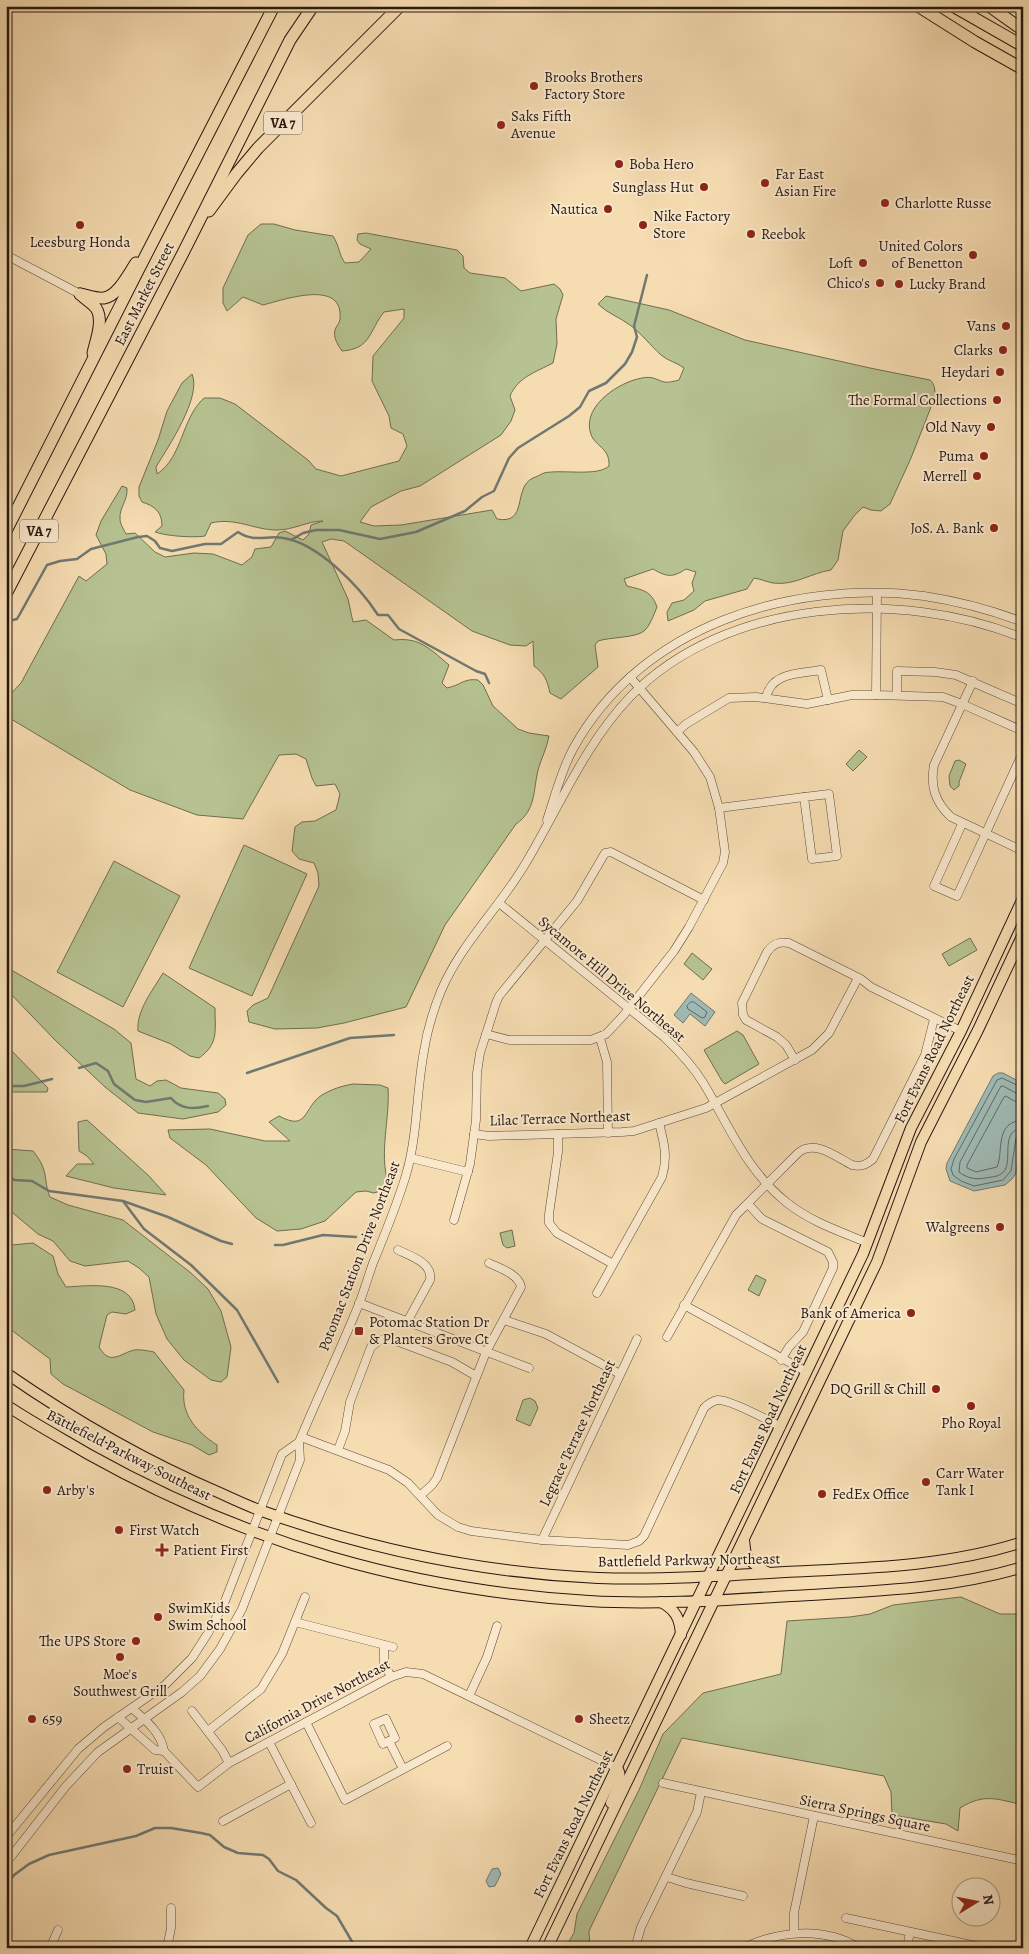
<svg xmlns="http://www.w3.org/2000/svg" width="1029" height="1954" font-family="Alegreya,serif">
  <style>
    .green { fill: #b6c291; stroke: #6e6d52 }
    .water { fill: #9fbab4; stroke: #6f7973 }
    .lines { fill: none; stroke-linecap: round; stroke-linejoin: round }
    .shore { stroke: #636963; stroke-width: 1 }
    .stream { stroke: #6f7973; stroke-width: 2.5 }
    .minor-casing { stroke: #5b493a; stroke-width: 9 }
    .major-casing { stroke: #271812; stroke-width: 12 }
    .highway-casing { stroke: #271812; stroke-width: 13 }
    .minor { stroke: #f9e8cc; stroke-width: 8 }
    .major { stroke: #f6dcb1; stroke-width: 10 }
    .highway { stroke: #f6dcb1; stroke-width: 11 }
    .poi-dot { fill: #8f2418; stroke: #f9e8cc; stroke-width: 2 }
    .labels { text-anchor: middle; stroke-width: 4; stroke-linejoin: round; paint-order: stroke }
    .shield { fill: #f9e8cc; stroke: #66564a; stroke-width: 1 }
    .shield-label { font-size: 14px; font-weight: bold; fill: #271812 }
    .poi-label { font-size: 15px; fill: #271812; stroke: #f9e8cc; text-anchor: start }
    .street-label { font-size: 15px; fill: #271812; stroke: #f9e8cc }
  </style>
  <rect width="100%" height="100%" fill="#f6dcb1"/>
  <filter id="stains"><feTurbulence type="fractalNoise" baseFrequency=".004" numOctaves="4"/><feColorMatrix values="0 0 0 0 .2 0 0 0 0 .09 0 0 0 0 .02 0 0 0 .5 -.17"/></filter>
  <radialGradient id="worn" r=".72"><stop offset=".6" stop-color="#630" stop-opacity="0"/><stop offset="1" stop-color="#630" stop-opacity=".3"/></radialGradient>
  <g class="green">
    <path d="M261,224H274L295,230L333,236C339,245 339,255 345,263L359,262L371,249L360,244L357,240L358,234L366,233L457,250L463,256L464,268L470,273L505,278L521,291L554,284L560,289L563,295L556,319L557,344L553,363C536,372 518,377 510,396L515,410L511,421L501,435L420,486L401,491L371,507L360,522L374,526L401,525L492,510L497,519C529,525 512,488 533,478C537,477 541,474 544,473C562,469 597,477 609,466C610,446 593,447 590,431C584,405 619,382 642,378C652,376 655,379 664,382C668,383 675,381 679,380L684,368C676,362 668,361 661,355C650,345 641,333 630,325C619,317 607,313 598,304L606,296L669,310L745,340L870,368L930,380C935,384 935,391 935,397L911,458L890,504L881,511L871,510L863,507L854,516L843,531L838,560L831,570C811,573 794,586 773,583C767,582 761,579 754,578L747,589L705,601L694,610L668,621L667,612L672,603L684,600L694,591L692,583L696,572L686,569C672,578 667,577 653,569L624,579L627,586C642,590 651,590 657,607C654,614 650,626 644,631C636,638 610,637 598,641L595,645L598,667L561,699L550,693C547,680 545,674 534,666L533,641L526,646L510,645L472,631L344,541L331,539L322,542L348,599L353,622L366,620L394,640C420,637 430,649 449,665L442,683L447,688C461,685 464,678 478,680L483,685L493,706L518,729L529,733L549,736C547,748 541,759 538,770C533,792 536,810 516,824L445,925L406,1007L344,1023L317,1028L275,1029L249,1022L247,1011L253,1005L268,998L319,886L318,873L314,863L299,859L292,851L295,827L302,822L315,821L336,810L340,794L335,784L316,786L312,778L306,759L296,754L279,755L243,819L197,815L130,790L6,716V699L21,683L79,576L86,581L107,564L106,554L96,535L101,521L122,486L127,488C128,501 119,507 120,519C120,524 124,530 126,534L135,533L155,552L165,557L194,553L213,554L242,565L252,557L255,549L271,547L279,533L285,531L303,540L309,534L311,525L323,521C308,521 293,530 277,530C254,530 235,517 211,523L205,536C193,538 166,536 155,532L162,526C162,512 155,506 142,502L139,496V487L158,440L167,411L182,383L192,374C202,397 168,447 156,467L157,474C183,457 181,419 204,398H220L235,404L308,460L316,469L341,476L399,461L407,446L403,434L391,428L389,416L372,381L373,356L404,318V309L384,312C369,331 371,349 342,351C338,345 333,338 335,330C336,326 340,323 340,319C344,278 283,300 263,305L243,297L227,311L223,303V288L248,235Z"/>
    <polygon points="859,750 867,757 853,771 846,764"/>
    <polygon points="959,760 966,764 959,782 959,786 954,790 950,786 949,776 955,761"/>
    <polygon points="244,845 307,874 252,996 189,968"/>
    <polygon points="114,861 180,896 123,1007 57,972"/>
    <polygon points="970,938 977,950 949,966 942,954"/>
    <polygon points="692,953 712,969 703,980 684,964"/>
    <polygon points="6,967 114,1029 131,1043 136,1079 150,1086 157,1081 166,1080 181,1088 218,1093 225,1099 226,1105 218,1112 183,1119 138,1113 105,1087 56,1041 6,989"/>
    <path d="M163,973L215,1008C215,1030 219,1044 199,1058L190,1056L171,1044L138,1031C136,1011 153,990 163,973Z"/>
    <polygon points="737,1031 743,1035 759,1064 725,1084 722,1081 704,1050"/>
    <polygon points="6,1045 48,1088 47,1092 6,1092"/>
    <path d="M353,1084L380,1085L388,1088C390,1119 379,1152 388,1183L383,1190L374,1193L366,1191L356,1192L325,1221L301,1229L277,1231L256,1218L206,1165L170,1138L168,1130L210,1129L265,1141H290L269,1122L279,1116C309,1132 303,1107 322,1095C332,1089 342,1086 353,1084Z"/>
    <polygon points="87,1120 149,1176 166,1195 114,1188 66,1176 77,1164 94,1164 87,1156 79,1151 78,1122"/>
    <path d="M6,1149L33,1151C36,1155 40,1160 42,1165C47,1176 45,1186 50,1197L68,1205L123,1220L191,1273L208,1289L221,1311L231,1347L227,1377L221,1382L211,1380L184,1360L167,1339L156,1314L149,1277L139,1268L128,1261L85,1266L70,1261L53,1241L38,1234L13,1213L6,1210Z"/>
    <polygon points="512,1230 515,1246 507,1248 503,1245 500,1233"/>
    <path d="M33,1243L53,1256L58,1274L66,1287C88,1286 132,1279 135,1310L126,1314L112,1312L107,1315L99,1347C110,1366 119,1354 134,1350C140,1349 148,1351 154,1352L184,1390C181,1415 197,1432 217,1445V1452L209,1455L192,1445L153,1432L63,1384L51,1374L50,1359L6,1326V1293L10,1276L6,1271V1249L12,1245Z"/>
    <polygon points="756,1275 766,1280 759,1296 748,1290"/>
    <polygon points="530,1398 535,1401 538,1408 530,1426 516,1420 523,1400"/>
    <path d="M961,1597L1000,1614H1023V1805C996,1799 985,1793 960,1808L958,1831L946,1824L892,1815L891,1792L884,1776L682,1738L589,1931L590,1948H565L574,1933L577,1914L639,1790L663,1734L703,1693L781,1674L787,1621L850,1617L870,1614L893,1605Z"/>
  </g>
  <g class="water">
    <polygon points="691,993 715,1012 705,1026 690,1014 683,1023 674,1015"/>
    <polygon points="998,1073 1003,1073 1020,1082 1023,1087 1023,1115 1016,1173 1012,1179 1005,1185 974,1191 950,1181 946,1169 947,1163 993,1076"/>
    <polygon points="498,1868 501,1874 495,1886 489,1887 486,1881 492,1869"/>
  </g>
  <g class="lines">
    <g class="shore">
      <polygon points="691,1002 694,1002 707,1012 705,1017 702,1018 688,1009 687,1006"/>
      <polyline points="1023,1088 1002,1078 997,1080 954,1159 951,1169 953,1175 961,1181 974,1186 1003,1180 1011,1171 1016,1138 1023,1134"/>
      <path d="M1023,1094L1016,1093L1003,1086H1001L960,1162L959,1172C967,1178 975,1180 985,1178C990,1177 997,1177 1001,1174C1016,1165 997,1130 1023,1128"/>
      <path d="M1023,1102L1014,1101L1006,1096L1004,1097L967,1165V1168L976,1172L997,1167C1004,1150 994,1122 1023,1120"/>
    </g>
    <g class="stream">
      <polyline points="291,540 303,533 316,530 339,530 380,539 416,532 465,511 482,497 494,491 509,458 518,448 569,416 580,407 589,391 606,383 625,364 632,352 637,337 634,326 647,275"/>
      <path d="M13,620L17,619L21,612L47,565L60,561L77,559L91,549L138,537L147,536L155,541L160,548L172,551L205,544H221L238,532C254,543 267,535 283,538C318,543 360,587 378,615H388L399,629L476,671L485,674L489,683"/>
      <path d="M79,1068L96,1063L108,1071L114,1084L135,1100L146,1102L171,1098C181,1110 194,1109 208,1106"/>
      <polyline points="247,1073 350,1038 394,1035"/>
      <polyline points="6,1086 24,1086 52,1079"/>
      <polyline points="6,1177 15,1180 32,1181 49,1191 123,1201 168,1217 221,1241 232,1244"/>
      <polyline points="123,1201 144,1229 191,1265 237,1310 278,1382"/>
      <polyline points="275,1245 283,1245 323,1235 356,1237"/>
      <polyline points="6,1886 14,1875 29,1864 49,1855 136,1836 155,1828 171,1828 201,1833 210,1835 224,1847 238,1853 263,1855 269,1859 278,1871 296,1880 326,1908 337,1916 354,1945 359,1948"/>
    </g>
    <g class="minor-casing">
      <g id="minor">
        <polyline points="6,255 80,294"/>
        <polyline points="877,593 876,695 943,697 962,704 1023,731"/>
        <path d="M973,681L934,765C930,786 935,802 951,817L1023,851"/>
        <polyline points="897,695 897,671 935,672 956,675 1023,704"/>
        <path d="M766,698C771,672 799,674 821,670L828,700"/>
        <polyline points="677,732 686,724 729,698 756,697 807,704 852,695 876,695"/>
        <polygon points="829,794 837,856 812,859 804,797"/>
        <polyline points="719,808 804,797"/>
        <path d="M547,820C555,796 561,771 573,749C640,626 791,579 924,596C957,601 991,610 1023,622"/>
        <polyline points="962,824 934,886 957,896 1023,752"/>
        <path d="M499,903L664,1037C679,1051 693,1066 704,1084C729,1126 747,1171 786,1202C811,1222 839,1231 868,1243"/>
        <polyline points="486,1034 509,1040 591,1040 606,1034 623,1016 674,951 689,927 723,863 725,852 719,808 710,777 694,752 630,677"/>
        <polyline points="600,1038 607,1062 608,1133"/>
        <path d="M795,1060L786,1045L777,1037L746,1020L743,1015L742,1003L767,952C773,944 779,941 789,943L861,979L871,987L961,1031"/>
        <polyline points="474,1134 489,1136 622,1132 634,1131 706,1108 812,1050 829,1033 858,978"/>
        <polyline points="558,1134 558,1152 549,1214 549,1223 557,1233 613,1264"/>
        <polyline points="411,1158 468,1172"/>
        <polyline points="748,1204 762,1219 828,1252 833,1262 833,1268 803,1332 789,1347 781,1360"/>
        <polyline points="454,1220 470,1164 476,1120 477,1073 480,1053 496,1003 499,996 577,901 605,853 611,852 704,900"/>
        <path d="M398,1250C411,1256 433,1263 430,1280L407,1322"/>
        <path d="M597,1293L662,1177C668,1157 664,1142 659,1123"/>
        <polyline points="359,1303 529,1368"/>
        <polyline points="684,1305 807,1372"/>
        <polyline points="504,1320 546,1334 620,1374"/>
        <path d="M667,1337L736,1215L798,1153C815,1139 836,1157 852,1165C861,1167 866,1165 873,1159L925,1055L934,1019"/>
        <path d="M301,1437L389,1470L408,1483L438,1515L458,1527L471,1531L542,1540L628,1545L639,1541L644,1536L704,1408C708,1404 712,1401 718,1400C731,1400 768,1420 781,1427"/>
        <polyline points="338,1450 345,1431 350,1402 371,1347 380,1340 391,1339 452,1362 476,1376"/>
        <path d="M421,1495L432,1485L437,1478L486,1352L521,1287C519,1274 499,1268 489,1263"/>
        <polyline points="542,1540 637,1339"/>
        <polyline points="295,1622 393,1647"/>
        <polyline points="384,1645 384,1663 391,1677"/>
        <polyline points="469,1696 487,1657 497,1626"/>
        <polyline points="192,1711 222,1750 229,1763"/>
        <path d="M118,1717L155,1750L164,1751C161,1732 146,1721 132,1708"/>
        <polygon points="386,1719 395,1738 383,1744 374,1724"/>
        <polyline points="306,1722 345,1800 447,1746"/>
        <polyline points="208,1731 261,1689 282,1654 305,1597"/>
        <polyline points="389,1741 403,1769"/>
        <polyline points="269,1742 311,1823"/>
        <polyline points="164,1751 198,1787 229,1763 391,1677 406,1672 423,1674 617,1768"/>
        <polyline points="663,1783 1023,1861"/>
        <polyline points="223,1821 291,1784"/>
        <polyline points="6,1837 78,1749 104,1727 165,1685 192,1658 208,1633 225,1601 282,1454 299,1442"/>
        <path d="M6,1863L66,1786L98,1752L182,1692L200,1676L220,1649L242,1609L300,1460L299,1442C318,1396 340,1351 359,1304C364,1291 368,1277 373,1263C385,1234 397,1205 406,1175C418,1134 416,1093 424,1051C427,1031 433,1011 441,991C461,944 498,909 524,866C558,810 584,745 630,697C726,598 901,588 1023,638"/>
        <polyline points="667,1877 686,1883 743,1896"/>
        <polyline points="846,1918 981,1947 1023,1945"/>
        <polyline points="794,1933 794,1913 814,1816"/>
        <polyline points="50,1948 58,1930"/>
        <polyline points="167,1948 171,1928 171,1908"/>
        <polyline points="635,1948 641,1927 697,1812 701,1792"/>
        <path d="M743,1948C778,1931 824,1926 859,1948"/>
        <polyline points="907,1948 910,1932"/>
      </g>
    </g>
    <g class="major-casing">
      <g id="major">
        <path d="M6,1373C74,1420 145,1461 220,1493C233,1499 246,1505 259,1510C368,1549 483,1573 598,1578C661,1580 723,1576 785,1572C865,1568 946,1567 1023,1542"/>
        <path d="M6,1405C33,1423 61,1438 88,1454C247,1543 408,1590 589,1601C656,1605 724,1600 791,1596C869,1591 947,1590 1023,1567"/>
        <polyline points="744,1540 746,1557 759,1568 767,1572"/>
        <path d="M661,1602C676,1610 680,1619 681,1635"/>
        <path d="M611,1803C615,1793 624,1777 617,1768"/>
        <polyline points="530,1948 863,1254 911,1128 961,1031 1023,898"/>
        <polyline points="547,1948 877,1262 921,1142 978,1030 1023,934"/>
      </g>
    </g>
    <g class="highway-casing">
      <g id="highway">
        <polyline points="918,6 975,42 1023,69"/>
        <polyline points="953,6 1023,46"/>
        <polyline points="989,6 1023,30"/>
        <polyline points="209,211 237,173 258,148 400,6"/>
        <path d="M80,294C87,295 96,299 104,298C118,296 129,273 136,263"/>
        <path d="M80,294C85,299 92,303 96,308C104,320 96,340 93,353"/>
        <path d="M6,531C94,355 184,181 274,6"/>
        <polyline points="6,594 183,253 290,40 313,6"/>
      </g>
    </g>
    <use href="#minor" class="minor"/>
    <use href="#major" class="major"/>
    <use href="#highway" class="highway"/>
  </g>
  <g class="poi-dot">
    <circle cx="534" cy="86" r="5"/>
    <circle cx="501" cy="125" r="5"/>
    <circle cx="619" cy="164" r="5"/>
    <circle cx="765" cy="183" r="5"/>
    <circle cx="704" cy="187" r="5"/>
    <circle cx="885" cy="203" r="5"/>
    <circle cx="608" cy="209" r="5"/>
    <circle cx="80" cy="225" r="5"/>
    <circle cx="643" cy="225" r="5"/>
    <circle cx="751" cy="234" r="5"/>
    <circle cx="973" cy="255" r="5"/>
    <circle cx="863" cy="263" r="5"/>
    <circle cx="880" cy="283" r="5"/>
    <circle cx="899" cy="284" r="5"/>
    <circle cx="1006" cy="326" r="5"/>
    <circle cx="1003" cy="350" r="5"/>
    <circle cx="1000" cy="372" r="5"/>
    <circle cx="997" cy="400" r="5"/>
    <circle cx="991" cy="427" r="5"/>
    <circle cx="984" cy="456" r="5"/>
    <circle cx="977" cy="476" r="5"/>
    <circle cx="994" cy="528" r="5"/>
    <circle cx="1000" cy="1227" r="5"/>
    <circle cx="911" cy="1313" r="5"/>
    <rect x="354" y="1326" width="10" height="10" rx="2.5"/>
    <circle cx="936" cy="1389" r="5"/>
    <circle cx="971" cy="1406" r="5"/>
    <circle cx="926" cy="1482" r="5"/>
    <circle cx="47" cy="1490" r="5"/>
    <circle cx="822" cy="1494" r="5"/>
    <circle cx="119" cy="1530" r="5"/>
    <path d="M159.5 1542.5h5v5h5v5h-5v5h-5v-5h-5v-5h5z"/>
    <circle cx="158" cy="1617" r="5"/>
    <circle cx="136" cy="1641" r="5"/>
    <circle cx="120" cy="1657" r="5"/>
    <circle cx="32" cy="1719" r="5"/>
    <circle cx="579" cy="1719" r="5"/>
    <circle cx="127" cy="1769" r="5"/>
  </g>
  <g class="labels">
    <g class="shield">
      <rect x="264" y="111.5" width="38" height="23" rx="4"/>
      <rect x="20" y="519.5" width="38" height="23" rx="4"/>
    </g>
    <g class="shield-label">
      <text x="283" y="128">VA 7</text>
      <text x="39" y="536">VA 7</text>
    </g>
    <g class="poi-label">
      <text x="544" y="82">Brooks Brothers<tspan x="544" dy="17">Factory Store</tspan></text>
      <text x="511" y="121">Saks Fifth<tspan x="511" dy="17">Avenue</tspan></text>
      <text x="629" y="169">Boba Hero</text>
      <text x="775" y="179">Far East<tspan x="775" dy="17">Asian Fire</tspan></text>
      <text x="694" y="192" text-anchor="end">Sunglass Hut</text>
      <text x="895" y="208">Charlotte Russe</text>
      <text x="598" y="214" text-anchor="end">Nautica</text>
      <text x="653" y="221">Nike Factory<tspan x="653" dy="17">Store</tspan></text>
      <text x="761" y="239">Reebok</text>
      <text x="80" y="247" text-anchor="middle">Leesburg Honda</text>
      <text x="963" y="251" text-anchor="end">United Colors<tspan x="963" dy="17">of Benetton</tspan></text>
      <text x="853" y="268" text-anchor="end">Loft</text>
      <text x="870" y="288" text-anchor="end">Chico's</text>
      <text x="909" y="289">Lucky Brand</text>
      <text x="996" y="331" text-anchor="end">Vans</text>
      <text x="993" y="355" text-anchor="end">Clarks</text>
      <text x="990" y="377" text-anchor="end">Heydari</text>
      <text x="987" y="405" text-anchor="end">The Formal Collections</text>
      <text x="981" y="432" text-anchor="end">Old Navy</text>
      <text x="974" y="461" text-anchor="end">Puma</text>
      <text x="967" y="481" text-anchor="end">Merrell</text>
      <text x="984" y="533" text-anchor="end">JoS. A. Bank</text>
      <text x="990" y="1232" text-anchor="end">Walgreens</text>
      <text x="901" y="1318" text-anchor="end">Bank of America</text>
      <text x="369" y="1327">Potomac Station Dr<tspan x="369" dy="17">&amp; Planters Grove Ct</tspan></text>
      <text x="926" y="1394" text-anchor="end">DQ Grill &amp; Chill</text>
      <text x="971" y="1428" text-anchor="middle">Pho Royal</text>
      <text x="936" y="1478">Carr Water<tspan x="936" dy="17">Tank I</tspan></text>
      <text x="57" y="1495">Arby's</text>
      <text x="832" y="1499">FedEx Office</text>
      <text x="129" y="1535">First Watch</text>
      <text x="173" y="1555">Patient First</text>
      <text x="168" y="1613">SwimKids<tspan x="168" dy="17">Swim School</tspan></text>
      <text x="126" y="1646" text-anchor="end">The UPS Store</text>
      <text x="120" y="1679" text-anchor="middle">Moe's<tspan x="120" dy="17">Southwest Grill</tspan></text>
      <text x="42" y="1724">659</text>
      <text x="589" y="1724">Sheetz</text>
      <text x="137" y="1774">Truist</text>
    </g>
    <g class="street-label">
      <text transform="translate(144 294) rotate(-63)" y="5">East Market Street</text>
      <text transform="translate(612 979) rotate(40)" y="5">Sycamore Hill Drive Northeast</text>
      <text transform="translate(934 1049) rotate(-64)" y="5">Fort Evans Road Northeast</text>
      <text transform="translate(560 1118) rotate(-2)" y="5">Lilac Terrace Northeast</text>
      <text transform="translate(359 1256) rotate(-69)" y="5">Potomac Station Drive Northeast</text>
      <text transform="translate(768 1419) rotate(-65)" y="5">Fort Evans Road Northeast</text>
      <text transform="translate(577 1433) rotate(-65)" y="5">Legrace Terrace Northeast</text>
      <text transform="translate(129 1455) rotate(27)" y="5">Battlefield Parkway Southeast</text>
      <text transform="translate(689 1560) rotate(-1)" y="5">Battlefield Parkway Northeast</text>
      <text transform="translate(317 1701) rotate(-28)" y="5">California Drive Northeast</text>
      <text transform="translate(865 1813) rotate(12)" y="5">Sierra Springs Square</text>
      <text transform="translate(573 1824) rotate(-64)" y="5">Fort Evans Road Northeast</text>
    </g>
  </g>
  <rect width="1029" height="1954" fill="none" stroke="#f6dcb1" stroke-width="25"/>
  <rect x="8" y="8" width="1014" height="1939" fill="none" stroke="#271812" stroke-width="2.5"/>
  <rect x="12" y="12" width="1004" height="1929" fill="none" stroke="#271812"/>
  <g transform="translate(976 1902) rotate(80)"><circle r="24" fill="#f9e8cc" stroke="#a59582"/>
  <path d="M0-4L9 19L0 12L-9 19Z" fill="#8f2418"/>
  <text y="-8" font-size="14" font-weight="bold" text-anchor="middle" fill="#271812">N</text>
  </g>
  <rect width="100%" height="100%" filter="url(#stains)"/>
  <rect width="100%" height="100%" fill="url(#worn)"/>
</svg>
